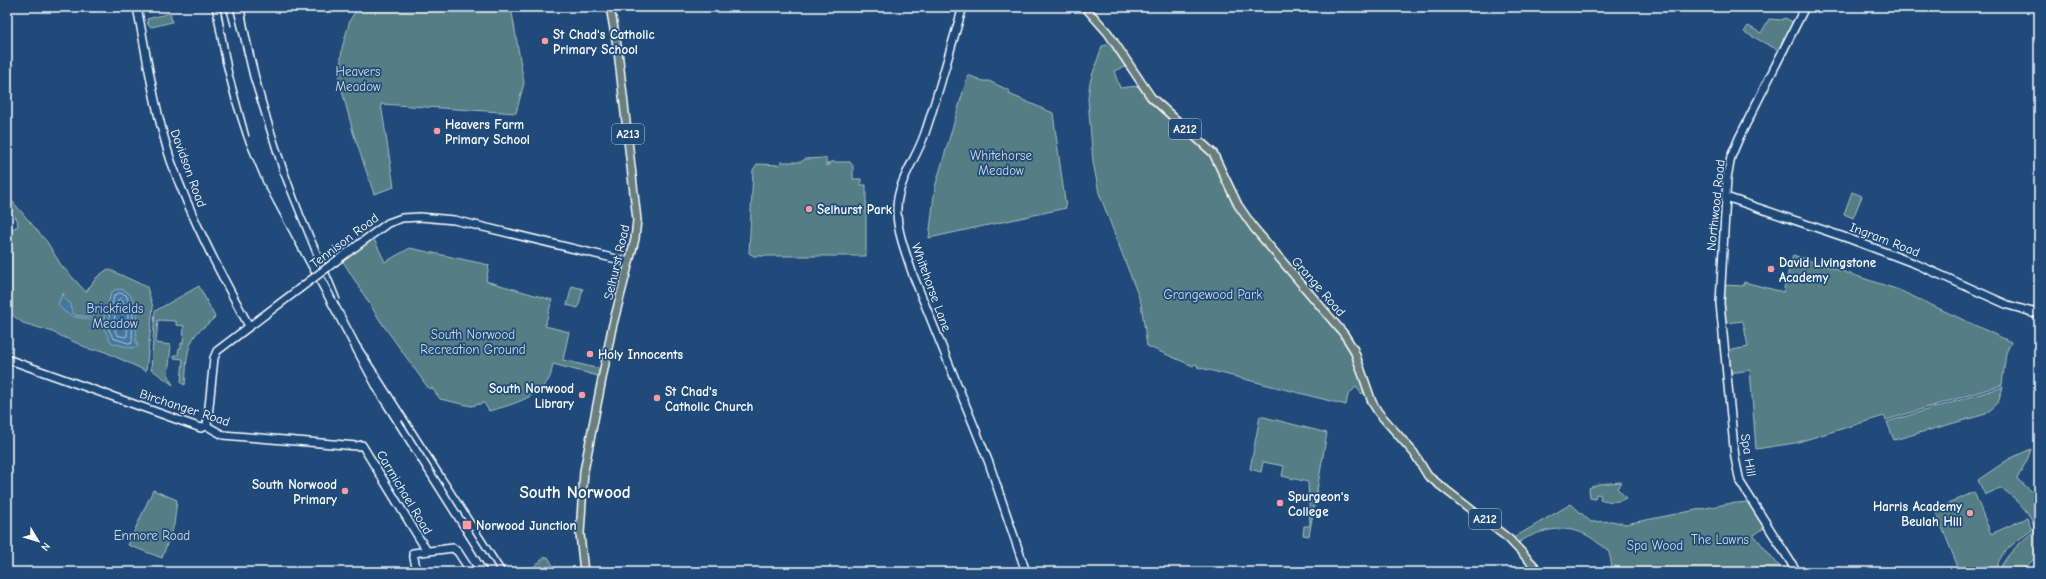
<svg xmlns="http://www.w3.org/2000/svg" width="2046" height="579" font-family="'Comic Neue',sans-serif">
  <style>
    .green { fill: #557d84; stroke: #aabec2 }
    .water { fill: #42779f; stroke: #8eadc5 }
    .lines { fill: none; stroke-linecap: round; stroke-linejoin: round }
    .shore { stroke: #b3c9d9; stroke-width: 1 }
    .secondary-casing { stroke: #fff; stroke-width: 10 }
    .primary-casing { stroke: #fff; stroke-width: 10 }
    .secondary { stroke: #1f4a7a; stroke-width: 7 }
    .primary { stroke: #6b7f7c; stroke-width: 7 }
    .rail { stroke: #fff; stroke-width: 1.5 }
    .secondary-bridge-casing { stroke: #fff; stroke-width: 10; stroke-linecap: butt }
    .secondary-bridge { stroke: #1f4a7a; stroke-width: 7 }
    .poi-dot { fill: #ff9aa2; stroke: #1f4a7a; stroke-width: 1.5 }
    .labels { text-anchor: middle; stroke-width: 3.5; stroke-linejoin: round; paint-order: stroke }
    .shield { fill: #1f4a7a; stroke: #bcc9d7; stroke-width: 1 }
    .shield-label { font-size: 12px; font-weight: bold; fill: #fff }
    .poi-label { font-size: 13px; font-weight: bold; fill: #fff; stroke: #1f4a7a; text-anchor: start }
    .park-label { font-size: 13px; fill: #d4dee0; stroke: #1f4a7a }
    .street-label { font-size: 13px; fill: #fff; stroke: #1f4a7a }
    .district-label { font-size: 17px; font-weight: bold; fill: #fff; stroke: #1f4a7a }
  </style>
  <rect width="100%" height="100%" fill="#1f4a7a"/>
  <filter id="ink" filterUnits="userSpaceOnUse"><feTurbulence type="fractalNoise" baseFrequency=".025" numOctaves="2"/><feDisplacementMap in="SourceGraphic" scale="8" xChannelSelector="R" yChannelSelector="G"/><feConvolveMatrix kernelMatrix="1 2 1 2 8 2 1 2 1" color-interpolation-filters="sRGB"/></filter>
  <g filter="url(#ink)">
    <g class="green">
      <polygon points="358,7 511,7 524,83 516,113 381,104 394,187 374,194 353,132 339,79 342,48 350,20"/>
      <polygon points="170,13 172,22 152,27 148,25 147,19"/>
      <polygon points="1785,18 1793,22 1778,50 1744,32 1748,26 1761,33 1769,19 1781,20"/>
      <polygon points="1110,44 1125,67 1114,71 1120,88 1138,86 1148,101 1209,155 1214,161 1235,207 1248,227 1332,320 1354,358 1364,392 1362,394 1356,387 1348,395 1346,405 1197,367 1198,365 1195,364 1193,366 1147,346 1141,303 1099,193 1093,162 1088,99 1090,82 1102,46"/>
      <polygon points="968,75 983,81 989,81 1010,91 1009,94 1053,113 1066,208 929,238 935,187"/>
      <polygon points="826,158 826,166 828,162 829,166 830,162 850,162 853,166 853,179 861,179 861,185 866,185 866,256 754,256 749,253 753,170 757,164 780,165 781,162 801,162 805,159"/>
      <polygon points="1852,192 1862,196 1853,218 1844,214"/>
      <polygon points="7,195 47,242 61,265 86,292 97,277 108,269 147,287 153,307 146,371 101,350 92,350 50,331 23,323 7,311 7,231 18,226 17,219 7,209"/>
      <path d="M373,237L385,262L410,248L489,265L486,281L552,300L545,326L569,332L563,360L600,369L598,376L553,364C552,369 551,376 549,379C538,398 508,406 489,411L484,403L471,406L440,399L432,388L429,389L381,322L342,260Z"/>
      <polygon points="1793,255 1899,290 2011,342 2006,353 2002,385 1886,420 1884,416 1795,443 1756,449 1750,370 1730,373 1727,351 1748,347 1743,321 1725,323 1724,285 1743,286 1744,282 1783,292"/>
      <path d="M199,286L215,317C210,323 203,327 198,332C185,346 187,367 185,385L181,383L183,359L174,358V355H178L179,348H181V343H183L184,326L176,325V321L158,320L156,343L171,345L168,376L173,385L151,369L155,311Z"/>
      <polygon points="572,286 583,289 578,308 567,305"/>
      <polygon points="2003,387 1998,403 1986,414 1894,440 1887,422"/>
      <polygon points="1260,416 1327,433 1309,536 1303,535 1304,526 1310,526 1308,482 1282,476 1284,466 1263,462 1261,472 1250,469"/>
      <path d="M2031,449L2028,458L2017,479L2039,497V554L2021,572H2000L1999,570C2008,553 2019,543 2034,531C2037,518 2011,493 2000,488L1985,495L1978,480L2009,459Z"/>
      <path d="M1620,482L1622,483L1617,488L1626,498C1617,503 1609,502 1600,499L1601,495L1596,494L1595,499L1590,498L1589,488L1599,484Z"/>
      <polygon points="153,490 177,500 174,525 162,558 128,545"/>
      <path d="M1974,492L1991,534L2027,518L2032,530C2020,539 1995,554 1997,572H1960L1935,510Z"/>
      <path d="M1748,502L1764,528L1754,535L1784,572H1613C1611,566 1611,556 1608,551C1606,548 1601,545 1598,543C1575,522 1542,527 1518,543L1513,538L1571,504L1591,522L1612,521L1626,524L1726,504Z"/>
      <polygon points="545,557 548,557 557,572 535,572 532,568"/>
    </g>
    <path class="water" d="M120,289C141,293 136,326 136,342L138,346L131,348L112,343C107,338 107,331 102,326C86,313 71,324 58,304L63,293L65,299L71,304L72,312L75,315L88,317L103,322L111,293L114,290Z"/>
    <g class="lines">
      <g class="shore">
        <polygon points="120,293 126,295 133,313 132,342 131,344 113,338 107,326 114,296"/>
        <polygon points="121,298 128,314 127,336 125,337 117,335 113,325 118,300"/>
      </g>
      <g class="secondary-casing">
        <g id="secondary">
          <path d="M137,7C147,58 155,112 171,161C191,218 220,273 249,326"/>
          <path d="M963,7C950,49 939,92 925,133C917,158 898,180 897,207C896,230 906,253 913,275L989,463L1026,572"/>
          <polyline points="1726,197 1850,239 1916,264 2008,305 2039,314"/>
          <polyline points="336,261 388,223 402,218 420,217 454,220 629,262"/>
          <polyline points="2032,313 2039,308"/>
          <polyline points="7,359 201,428 207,426 223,435 357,446 362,445 427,551"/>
          <polyline points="207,426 214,358 217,351 299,289"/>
          <polyline points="417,572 413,553 453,548 458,552 471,572"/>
          <polyline points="1797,572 1740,482 1735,458 1720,303 1727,178 1731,157 1739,138 1805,7"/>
        </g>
      </g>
      <g class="primary-casing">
        <g id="primary">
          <polyline points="1085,7 1108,33 1151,97 1213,153 1238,205 1254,228 1344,334 1354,350 1372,402 1378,412 1414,453 1428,476 1509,539 1540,572"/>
          <polyline points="584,572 580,534 584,471 612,328 635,239 637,220 618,51 610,7"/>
        </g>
      </g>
      <use href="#secondary" class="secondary"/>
      <use href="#primary" class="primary"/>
      <g class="rail">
        <polyline points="212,7 222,61 232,101 244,138 263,183 377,396 488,572"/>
        <polyline points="220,7 232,73 249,136"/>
        <polyline points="226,7 231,26"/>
        <polyline points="233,7 250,78 280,173 315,259 359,343 506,572"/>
        <path d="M244,7C256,77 278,148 304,215C316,243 329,270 340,299"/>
        <polyline points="402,421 498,572"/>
      </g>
      <g class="secondary-bridge-casing">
        <polyline id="secondary-bridge" points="299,289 336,261"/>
      </g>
      <use href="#secondary-bridge" class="secondary-bridge"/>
    </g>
  </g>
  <g class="poi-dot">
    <circle cx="545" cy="41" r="4"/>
    <circle cx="437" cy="131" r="4"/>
    <circle cx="809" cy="209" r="4"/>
    <circle cx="1771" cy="269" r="4"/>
    <circle cx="590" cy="354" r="4"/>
    <circle cx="582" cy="395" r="4"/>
    <circle cx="657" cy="398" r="4"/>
    <circle cx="345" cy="491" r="4"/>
    <circle cx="1280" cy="503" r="4"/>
    <circle cx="1970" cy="513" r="4"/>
    <rect x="462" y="520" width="10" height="10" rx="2"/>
  </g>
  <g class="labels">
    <g class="shield">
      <rect x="1169" y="119" width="32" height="20" rx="3"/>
      <rect x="612" y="124" width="32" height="20" rx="3"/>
      <rect x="1469" y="509" width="32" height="20" rx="3"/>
    </g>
    <g class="shield-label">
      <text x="1185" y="133">A212</text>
      <text x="628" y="138">A213</text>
      <text x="1485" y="523">A212</text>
    </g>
    <g class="poi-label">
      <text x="553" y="39">St Chad's Catholic<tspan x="553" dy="15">Primary School</tspan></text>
      <text x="445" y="129">Heavers Farm<tspan x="445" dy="15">Primary School</tspan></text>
      <text x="817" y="214">Selhurst Park</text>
      <text x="1779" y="267">David Livingstone<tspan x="1779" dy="15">Academy</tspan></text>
      <text x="598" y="359">Holy Innocents</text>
      <text x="574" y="393" text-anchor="end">South Norwood<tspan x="574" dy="15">Library</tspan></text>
      <text x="665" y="396">St Chad's<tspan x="665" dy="15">Catholic Church</tspan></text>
      <text x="337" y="489" text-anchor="end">South Norwood<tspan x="337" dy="15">Primary</tspan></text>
      <text x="1288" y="501">Spurgeon's<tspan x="1288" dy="15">College</tspan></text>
      <text x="1962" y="511" text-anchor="end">Harris Academy<tspan x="1962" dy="15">Beulah Hill</tspan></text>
      <text x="476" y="530">Norwood Junction</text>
    </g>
    <g class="park-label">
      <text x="358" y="76">Heavers<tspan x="358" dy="15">Meadow</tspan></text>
      <text x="1001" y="160">Whitehorse<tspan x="1001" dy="15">Meadow</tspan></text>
      <text x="1213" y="299">Grangewood Park</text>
      <text x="115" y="313">Brickfields<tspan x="115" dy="15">Meadow</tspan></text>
      <text x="473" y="339">South Norwood<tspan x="473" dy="15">Recreation Ground</tspan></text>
      <text x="152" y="540">Enmore Road</text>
      <text x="1720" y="544">The Lawns</text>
      <text x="1655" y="550">Spa Wood</text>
    </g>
    <g class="street-label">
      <text transform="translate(189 168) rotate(70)" y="5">Davidson Road</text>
      <text transform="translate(1715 205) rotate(-84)" y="5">Northwood Road</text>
      <text transform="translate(1885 239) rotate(21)" y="5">Ingram Road</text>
      <text transform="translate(344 240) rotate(-37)" y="5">Tennison Road</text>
      <text transform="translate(616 262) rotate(-77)" y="5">Selhurst Road</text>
      <text transform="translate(1319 286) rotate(49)" y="5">Grange Road</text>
      <text transform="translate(932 287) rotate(70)" y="5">Whitehorse Lane</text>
      <text transform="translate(185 407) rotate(18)" y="5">Birchanger Road</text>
      <text transform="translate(1749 455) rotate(81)" y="5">Spa Hill</text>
      <text transform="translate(405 492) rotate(59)" y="5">Carmichael Road</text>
    </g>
    <g class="district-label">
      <text x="575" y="498">South Norwood</text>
    </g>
  </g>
  <rect width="2046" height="579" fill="none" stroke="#1f4a7a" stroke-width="24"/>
  <rect x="12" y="12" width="2022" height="555" fill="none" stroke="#fff" stroke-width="1.5" filter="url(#ink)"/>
  <g transform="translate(38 541) rotate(128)" stroke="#1f4a7a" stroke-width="3" paint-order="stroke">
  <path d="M0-3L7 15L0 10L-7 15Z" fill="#ffffff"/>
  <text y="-6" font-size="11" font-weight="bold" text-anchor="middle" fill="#ffffff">N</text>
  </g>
</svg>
